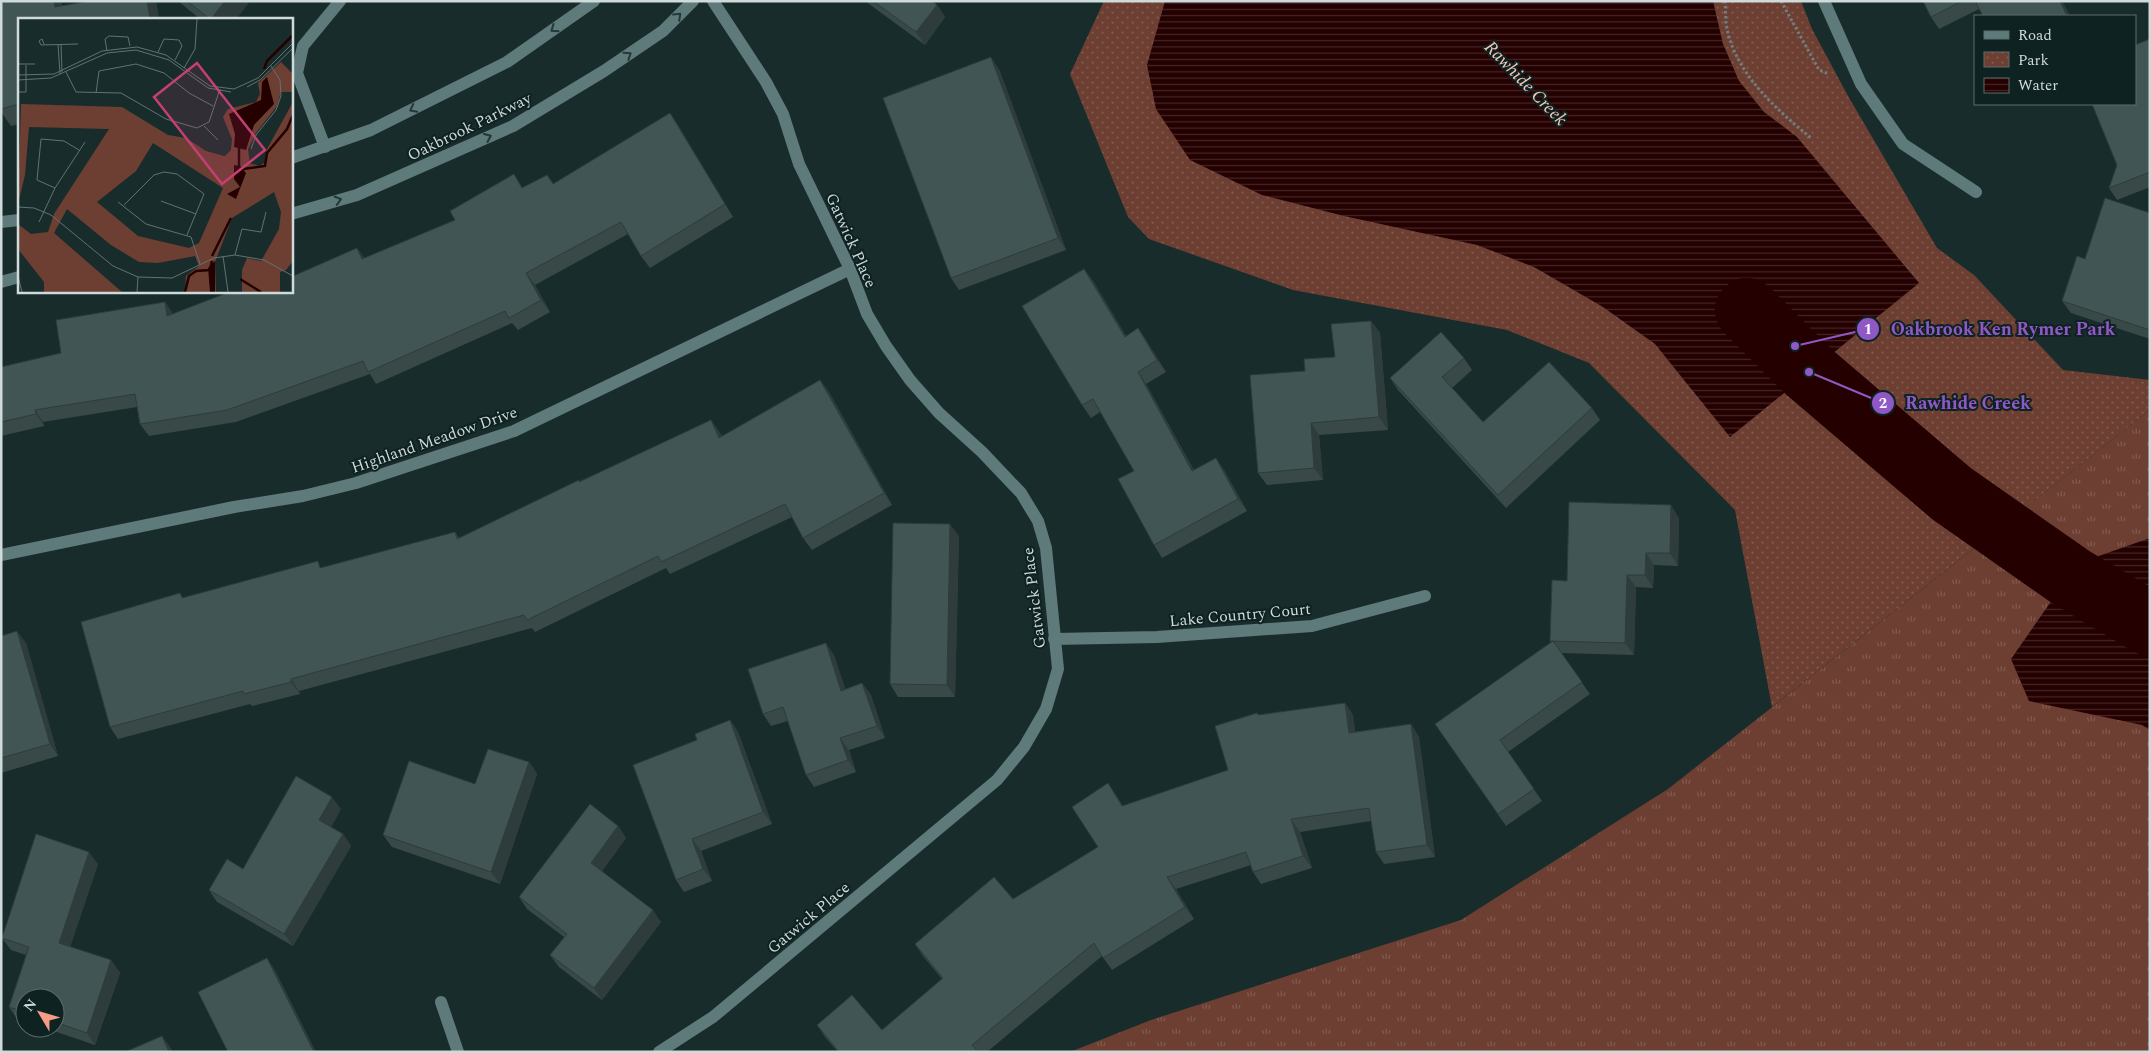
<svg xmlns="http://www.w3.org/2000/svg" width="2151" height="1053" font-family="Spectral,serif">
  <style>
    .grass { fill: url(#grass-tufts) }
    .park { fill: url(#park-dots) }
    .water { fill: url(#water-rules) }
    .lines { fill: none; stroke-linecap: round; stroke-linejoin: round }
    .river { stroke: #240000; stroke-width: 64 }
    .path { stroke: #707f7f; stroke-width: 3; stroke-dasharray: 2.5 2.5; stroke-linecap: butt }
    .minor { stroke: #5e7a7a; stroke-width: 12 }
    .wall { fill: #384948 }
    .shaded-wall { fill: #2e3c3b }
    .building { fill: #415554; stroke: #2e3c3b }
    .oneway { stroke: #233838 }
    .labels { text-anchor: middle; stroke-width: 4; stroke-linejoin: round; paint-order: stroke }
    .street-label { font-size: 16px; fill: #cfdada; stroke: #0f2222 }
    .water-label { font-size: 18px; font-style: italic; fill: #f9c6b8; stroke: #0f2222 }
    .inset-river { fill: none; stroke: #240000; stroke-width: 2.5 }
    .inset-road { fill: none; stroke: #627272; stroke-width: 1 }
    .view { fill: #c53f74; fill-opacity: 0.15; stroke: #c53f74; stroke-width: 2.5 }
    .inset-edge { fill: none; stroke: #cfdada; stroke-width: 2.5 }
    .leader { fill: none; stroke: #9058c6; stroke-width: 2 }
    .callout-dot { fill: #9058c6; stroke: #0f2222; stroke-width: 2 }
    .mark-label { font-size: 15px; text-anchor: middle; font-weight: bold; fill: #fff }
    .callout-label { font-size: 18px; text-anchor: middle; font-weight: bold; fill: #9058c6; stroke: #0f2222; stroke-width: 4; stroke-linejoin: round; paint-order: stroke }
  </style>
  <defs>
    <pattern id="grass-tufts" width="24" height="20" patternUnits="userSpaceOnUse" patternTransform="scale(1.25)"><rect width="24" height="20" fill="#6d3f32"/><path d="M3 7l-1-3M5 7V3M7 7l1-3M15 17l-1-3M17 17v-4M19 17l1-3" fill="none" stroke="#815a4f"/></pattern>
    <pattern id="park-dots" width="8" height="8" patternUnits="userSpaceOnUse" patternTransform="scale(1.25)"><rect width="8" height="8" fill="#6d3f32"/><path d="M2 2h.1M6 6h.1" fill="none" stroke="#815a4f" stroke-width="1.8" stroke-linecap="round"/></pattern>
    <pattern id="water-rules" width="6" height="5" patternUnits="userSpaceOnUse" patternTransform="scale(1.25)"><rect width="6" height="5" fill="#240000"/><path d="M0 2.5h6" fill="none" stroke="#432525"/></pattern>
  </defs>
  <rect width="100%" height="100%" fill="#192c2c"/>
  <polygon class="grass" points="2150,410 2150,1052 1070,1052 1151,1020 1461,920 1668,789"/>
  <polygon class="park" points="1104,1 1801,1 1812,29 1848,96 1937,248 1974,275 2063,370 2150,380 2150,410 1772,707 1735,510 1589,363 1507,330 1293,290 1149,239 1128,217 1070,74"/>
  <g class="water">
    <polygon points="1165,1 1713,1 1723,44 1739,81 1764,112 1797,137 1919,283 1730,437 1655,344 1603,307 1534,267 1477,245 1344,216 1262,195 1190,160 1156,109 1147,65"/>
    <polygon points="2150,538 2150,730 2142,725 2029,701 2011,659 2059,590 2093,558"/>
  </g>
  <g class="lines">
    <polyline class="river" points="1747,310 1809,372 1952,494 2072,578 2150,624"/>
    <g class="path">
      <path d="M1725,1C1726,10 1725,20 1727,29C1737,75 1776,109 1811,138"/>
      <polyline points="1781,1 1819,70 1829,74"/>
    </g>
    <g class="minor">
      <polyline points="1824,1 1861,84 1903,144 1976,192"/>
      <polyline points="325,147 297,73 303,46 340,1"/>
      <polyline points="291,158 371,130 507,62 594,1"/>
      <polyline points="291,214 357,195 513,126 604,71 663,31 693,1"/>
      <polyline points="1,222 19,220"/>
      <polyline points="1,282 19,277"/>
      <polyline points="1,555 234,507 303,496 356,483 514,431 850,269"/>
      <polyline points="1054,639 1157,637 1312,626 1425,596"/>
      <polyline points="441,1002 458,1052"/>
      <polyline points="659,1052 713,1017 997,780 1024,747 1046,709 1058,669 1046,548 1038,521 1021,493 982,452 939,413 910,380 886,346 867,314 850,269 799,164 783,114 766,82 713,1"/>
    </g>
  </g>
  <g class="wall">
    <polygon points="1,1 61,1 62,6 156,1 159,19 19,19 19,124 11,126 1,112"/>
    <polygon points="178,1 250,1 236,19 200,19"/>
    <polygon points="865,1 932,1 937,5 945,17 925,45"/>
    <polygon points="1923,1 2062,1 2070,16 1983,16 1979,9 1939,29 1931,17"/>
    <polygon points="2150,39 2150,187 2117,200 2109,188 2117,165"/>
    <polygon points="999,69 1066,250 959,290 951,278"/>
    <polygon points="670,113 678,125 733,217 650,268 641,256 628,234 535,285 550,312 518,330 512,323 376,384 370,374 236,422 149,436 140,424 137,407 43,422 44,426 1,436 1,367 61,353 165,302 173,314 292,277 357,248 364,258 455,220 523,187 547,175 554,184"/>
    <polygon points="2150,213 2150,339 2071,313 2062,301"/>
    <polygon points="1084,269 1093,281 1126,336 1138,328 1146,340 1166,372 1146,384 1194,470 1224,470 1247,511 1162,558 1154,545 1134,471 1100,412 1091,418 1082,405"/>
    <polygon points="1371,321 1380,333 1388,430 1319,435 1323,480 1267,485 1258,473 1305,371 1335,357"/>
    <polygon points="1464,358 1472,370 1452,388 1483,422 1592,408 1600,420 1506,508 1398,390 1390,378"/>
    <polygon points="820,380 829,392 892,505 812,550 803,538 792,517 670,574 666,568 535,632 532,628 299,691 300,694 252,706 250,704 118,739 110,727 180,593 183,598 323,568 455,532 459,538 711,420 722,436"/>
    <polygon points="1679,518 1678,566 1654,565 1653,588 1636,587 1634,655 1561,653 1590,694 1508,752 1542,801 1506,826 1435,724 1551,642 1550,641"/>
    <polygon points="959,536 955,697 898,697 890,684"/>
    <polygon points="1,636 26,643 58,756 1,773"/>
    <polygon points="834,655 845,689 862,683 871,695 885,738 849,750 856,772 814,787 806,775 788,721 771,726 763,714"/>
    <polygon points="1345,703 1353,715 1355,732 1411,724 1419,737 1435,857 1384,864 1376,852 1371,821 1300,832 1312,868 1261,884 1253,872 1251,865 1176,889 1194,919 1112,970 1102,956 987,1052 838,1052 825,1037 817,1025 882,1030 942,979 923,956 915,944 1013,899 1098,847 1108,783 1123,806 1228,770 1257,713 1259,715"/>
    <polygon points="730,720 738,732 772,824 701,851 712,881 684,892 676,880 697,740"/>
    <polygon points="529,762 537,774 500,884 392,847 383,835 475,784"/>
    <polygon points="341,809 331,827 343,834 351,846 293,946 217,902 209,890"/>
    <polygon points="618,826 626,838 602,871 661,922 602,1000 559,967 550,955 564,937 527,909 519,897"/>
    <polygon points="98,864 70,947 111,960 120,973 95,1045 45,1028 55,1028 55,998 25,998 25,1021 17,1019 9,1007 26,955 11,950 2,938"/>
  </g>
  <g class="shaded-wall">
    <polygon points="54,1 61,1 65,19 55,7"/>
    <polygon points="147,1 156,1 159,19 150,19"/>
    <polygon points="225,1 250,1 236,19 211,19"/>
    <polygon points="2060,1 2062,1 2070,16 2067,16"/>
    <polygon points="937,5 945,17 925,45 916,32"/>
    <polygon points="991,57 999,69 1066,250 1058,238"/>
    <polygon points="670,113 678,125 733,217 725,204"/>
    <polygon points="357,248 366,260 362,259"/>
    <polygon points="1084,269 1093,281 1134,349 1125,337"/>
    <polygon points="526,273 535,285 550,312 541,300"/>
    <polygon points="165,302 173,314 167,316"/>
    <polygon points="1371,321 1380,333 1388,430 1379,417"/>
    <polygon points="1138,328 1146,340 1166,372 1157,360"/>
    <polygon points="1138,372 1146,384 1201,483 1192,471"/>
    <polygon points="820,380 829,392 892,505 884,493"/>
    <polygon points="35,410 43,422 44,426 36,414"/>
    <polygon points="711,420 720,433 728,450 719,438"/>
    <polygon points="1311,423 1319,435 1323,480 1314,468"/>
    <polygon points="1216,458 1224,470 1247,511 1238,499"/>
    <polygon points="1671,505 1679,518 1678,566 1670,553"/>
    <polygon points="950,524 959,536 955,697 947,685"/>
    <polygon points="1646,553 1654,565 1653,588 1645,575"/>
    <polygon points="1627,575 1636,587 1634,655 1625,643"/>
    <polygon points="17,631 26,643 58,756 50,744"/>
    <polygon points="826,643 834,655 850,703 841,691"/>
    <polygon points="291,679 299,691 300,694 291,682"/>
    <polygon points="862,683 871,695 885,738 877,726"/>
    <polygon points="1345,703 1353,715 1357,745 1349,733"/>
    <polygon points="730,720 738,732 772,824 763,812"/>
    <polygon points="1411,724 1419,737 1435,857 1427,845"/>
    <polygon points="840,738 849,750 856,772 848,760"/>
    <polygon points="529,762 537,774 500,884 491,872"/>
    <polygon points="332,797 341,809 327,833 319,820"/>
    <polygon points="1291,819 1300,832 1312,868 1303,856"/>
    <polygon points="618,826 626,838 599,875 591,863"/>
    <polygon points="343,834 351,846 293,946 284,934"/>
    <polygon points="692,839 701,851 712,881 703,869"/>
    <polygon points="89,852 98,864 67,955 59,943"/>
    <polygon points="1167,877 1176,889 1194,919 1185,907"/>
    <polygon points="653,910 661,922 602,1000 594,988"/>
    <polygon points="267,958 275,970 316,1052 314,1052"/>
    <polygon points="111,960 120,973 95,1045 87,1033"/>
    <polygon points="162,1036 171,1048 172,1052 169,1052"/>
  </g>
  <g class="building">
    <polygon points="1,1 54,1 55,7 89,1 147,1 150,19 19,19 19,104 1,109"/>
    <polygon points="187,1 225,1 211,19 210,19"/>
    <polygon points="873,1 932,1 937,5 916,32"/>
    <polygon points="1923,1 1962,1 1931,17"/>
    <polygon points="1975,1 2060,1 2067,16 1983,16"/>
    <polygon points="2150,39 2150,172 2109,188 2117,165 2092,104 2135,104 2135,45"/>
    <polygon points="991,57 1058,238 951,278 883,98"/>
    <polygon points="670,113 725,204 641,256 621,222 526,273 541,300 509,318 505,311 368,372 363,361 227,410 140,424 135,394 35,410 36,414 1,422 1,367 61,353 56,320 165,302 167,316 232,291 291,291 291,277 357,248 362,259 455,220 450,211 514,174 522,188 547,175 553,184"/>
    <polygon points="2105,198 2150,213 2150,330 2062,301 2077,256 2085,259"/>
    <polygon points="1084,269 1125,337 1138,328 1157,360 1138,372 1192,471 1216,458 1238,499 1154,545 1118,479 1134,471 1093,399 1082,405 1022,306"/>
    <polygon points="1371,321 1379,417 1311,423 1314,468 1258,473 1250,375 1305,371 1304,359 1335,357 1331,324"/>
    <polygon points="1441,332 1464,358 1442,377 1483,422 1549,362 1592,408 1498,495 1390,378"/>
    <polygon points="820,380 884,493 803,538 785,504 661,562 658,556 527,620 524,615 291,679 291,682 244,694 243,691 110,727 81,622 180,593 182,598 318,561 320,568 455,532 457,539 579,480 579,482 711,420 719,438"/>
    <polygon points="1569,502 1671,505 1670,553 1646,553 1645,575 1627,575 1625,643 1550,641 1552,580 1567,581"/>
    <polygon points="893,523 950,524 947,685 890,684"/>
    <polygon points="17,631 50,744 1,758 1,636"/>
    <polygon points="1553,641 1582,682 1500,740 1534,789 1498,814 1435,724"/>
    <polygon points="826,643 841,691 862,683 877,726 840,738 848,760 806,775 783,707 763,714 748,669"/>
    <polygon points="1345,703 1349,733 1411,724 1427,845 1376,852 1369,808 1291,819 1303,856 1253,872 1246,852 1167,877 1185,907 1103,958 1094,943 972,1045 978,1052 839,1052 817,1025 852,995 882,1030 943,978 915,944 994,877 1013,899 1098,847 1072,807 1108,783 1122,806 1228,770 1215,726 1257,713 1258,715"/>
    <polygon points="730,720 763,812 692,839 703,869 676,880 633,765 697,740 695,734"/>
    <polygon points="488,749 529,762 491,872 383,835 409,761 475,784"/>
    <polygon points="296,776 332,797 319,820 343,834 284,934 209,890 227,859 243,869"/>
    <polygon points="590,804 618,826 591,863 653,910 594,988 550,955 567,934 519,897"/>
    <polygon points="36,834 89,852 59,943 111,960 87,1033 55,1022 55,998 25,998 25,1012 9,1007 29,947 2,938"/>
    <polygon points="267,958 314,1052 228,1052 198,992"/>
    <polygon points="162,1036 169,1052 125,1052"/>
  </g>
  <defs><path id="oneway-chevron" d="M-2-3.5L2.5 0L-2 3.5" fill="none" stroke-width="1.6" stroke-linecap="round" stroke-linejoin="round" transform="scale(1.25)"/></defs>
  <g class="oneway">
    <use href="#oneway-chevron" transform="translate(678 16) rotate(-44)"/>
    <use href="#oneway-chevron" transform="translate(554 29) rotate(145)"/>
    <use href="#oneway-chevron" transform="translate(628 55) rotate(-34)"/>
    <use href="#oneway-chevron" transform="translate(413 109) rotate(153)"/>
    <use href="#oneway-chevron" transform="translate(488 137) rotate(-24)"/>
    <use href="#oneway-chevron" transform="translate(338 200) rotate(-16)"/>
  </g>
  <g class="labels">
    <g class="street-label">
      <text transform="translate(469 126) rotate(-26)" y="6">Oakbrook Parkway</text>
      <text transform="translate(852 240) rotate(66)" y="6">Gatwick Place</text>
      <text transform="translate(434 439) rotate(-19)" y="6">Highland Meadow Drive</text>
      <text transform="translate(1033 598) rotate(-97)" y="6">Gatwick Place</text>
      <text transform="translate(1240 614) rotate(-5)" y="6">Lake Country Court</text>
      <text transform="translate(808 917) rotate(-40)" y="6">Gatwick Place</text>
    </g>
    <g class="water-label">
      <text transform="translate(1526 83) rotate(46)" y="6">Rawhide Creek</text>
    </g>
  </g>
  <g transform="translate(18 18)">
    <rect width="275" height="275" fill="#192c2c"/>
    <path d="M275,84V243L268,252L262,254V274H224V252L229,240L243,243L261,211L263,194L256,174L214,200L197,244L198,274H167L168,258L181,248L177,238L140,245L121,244L93,227L49,191L36,215L104,274H26V264L0,231V206L13,216L30,214L36,196L91,111L11,109L7,157L0,186L3,86L104,89L150,117L168,120L188,133L242,148L247,144L249,131ZM135,125L205,170L181,225L171,230L120,218L79,184L118,153Z" fill="#6d3f32" fill-rule="evenodd"/>
    <path d="M263,44L275,56V74H263L259,88L238,115L230,131L232,146L206,139L213,132L214,121L205,99L210,91L238,84L242,76L240,65Z" fill="#6d3f32"/>
    <path d="M249,59L256,86L236,107L228,132L216,129L217,116L211,96L243,82L244,64ZM216,147L222,148L228,155L218,181L209,176L222,169L216,161ZM197,243V274H192L190,250Z" fill="#240000"/>
    <path class="inset-river" d="M246,51L249,43L275,17M221,128V151M225,151L247,148L249,135L269,111L275,97M194,238L213,200M222,261L243,274M167,274L171,258L178,253L192,252L194,243"/>
    <path class="inset-road" d="M26,26L24,21L21,23L23,27L60,26M40,26L42,56M43,26L44,54M89,33L87,21L91,18L110,19L112,28M140,34L146,21L161,22L164,28L157,42M0,46H17M166,50L177,31L179,1M48,54L58,74L103,75L148,101L179,110L191,104L202,71M0,57L36,56L84,33L119,29L148,37L192,68L216,71L240,60L275,25M0,62L33,60L89,35L118,32L151,42L190,70L213,74M229,69L242,62L275,30M0,74H8V47M78,75L81,53L118,46L146,55L171,75L195,88M186,108L200,122M233,131L238,117L258,92L263,78L262,62L253,48M37,170L19,162L23,121L46,123L61,132M143,183L178,196M100,184L128,206L173,219L182,246M106,187L136,157L146,154L159,156L186,176L169,217M0,189L16,190L33,197L95,248L120,259L154,260L196,240L217,237L246,242L275,258M21,204L37,170L67,124M217,237L224,211L243,214L248,194M205,238L210,274M0,258L4,274M119,274L120,259"/>
    <path class="view" d="M179,45L247,132L204,166L136,79Z"/>
    <rect width="275" height="275" class="inset-edge"/>
  </g>
  <path class="leader" d="M1795 346L1868 329M1809 372L1883 403"/>
  <g class="callout-dot">
    <circle cx="1795" cy="346" r="5"/>
    <circle cx="1809" cy="372" r="5"/>
    <circle cx="1868" cy="329" r="12"/>
    <circle cx="1883" cy="403" r="12"/>
  </g>
  <g class="mark-label">
    <text x="1868" y="334">1</text>
    <text x="1883" y="408">2</text>
  </g>
  <g class="callout-label">
    <text x="2003" y="335">Oakbrook Ken Rymer Park</text>
    <text x="1968" y="409">Rawhide Creek</text>
  </g>
  <rect width="2151" height="1053" fill="none" stroke="#cfdada" stroke-width="5"/>
  <rect x="1974" y="15" width="162" height="90" fill="#0f2222" stroke="#5c6c6c"/>
  <rect x="1984" y="31" width="25" height="8" fill="#5e7a7a" stroke="#5c6c6c"/>
  <text x="2018" y="40" font-size="15" fill="#cfdada">Road</text>
  <rect x="1984" y="52" width="25" height="15" fill="url(#park-dots)" stroke="#5c6c6c"/>
  <text x="2018" y="65" font-size="15" fill="#cfdada">Park</text>
  <rect x="1984" y="78" width="25" height="15" fill="url(#water-rules)" stroke="#5c6c6c"/>
  <text x="2018" y="90" font-size="15" fill="#cfdada">Water</text>
  <g transform="translate(40 1013) rotate(308)"><circle r="24" fill="#0f2222" stroke="#5c6c6c"/>
  <path d="M0-4L9 19L0 12L-9 19Z" fill="#f49e87"/>
  <text y="-8" font-size="14" font-weight="bold" text-anchor="middle" fill="#cfdada">N</text>
  </g>
</svg>
